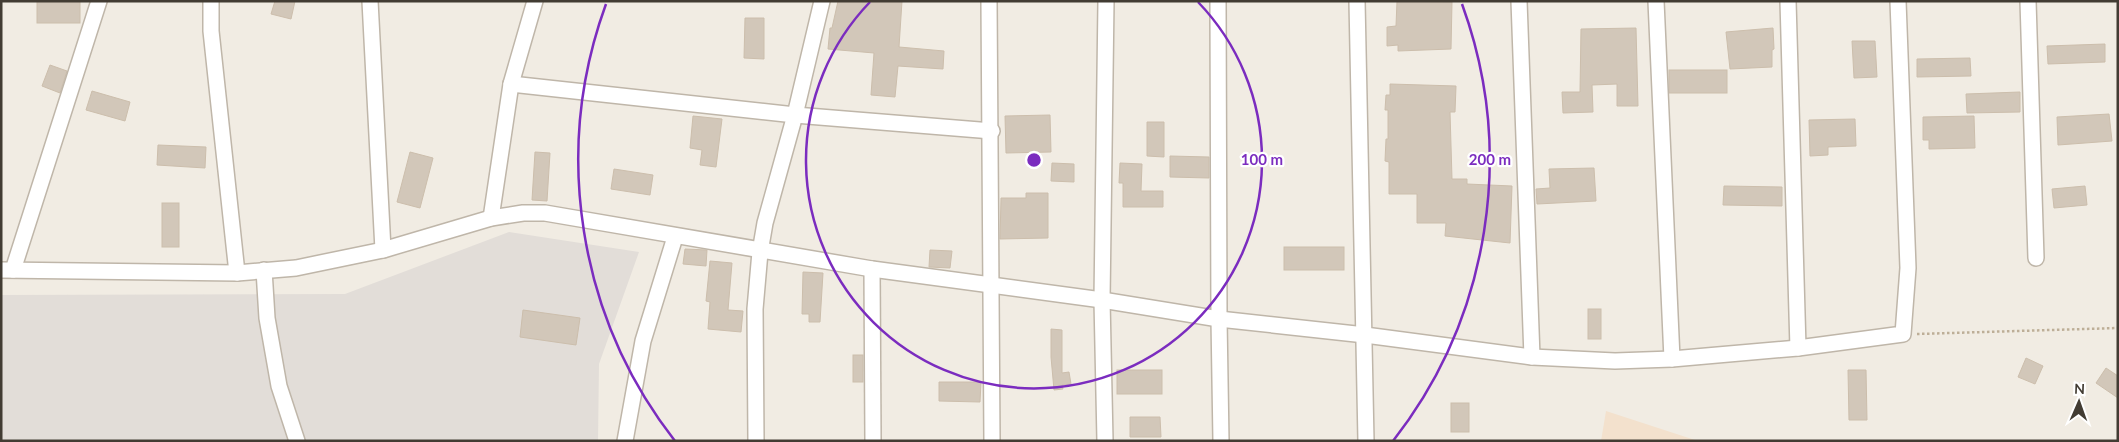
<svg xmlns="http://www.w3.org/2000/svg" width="2119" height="442" font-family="Lato,sans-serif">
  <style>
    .commercial { fill: #f3e1cd }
    .industrial { fill: #e2ddd8 }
    .building { fill: #d2c7b9; stroke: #ccbeac }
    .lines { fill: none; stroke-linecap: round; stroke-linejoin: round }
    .minor-casing { stroke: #bfb6a9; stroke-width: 18 }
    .path { stroke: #bdae97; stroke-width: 2.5; stroke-dasharray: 2.5 2.5; stroke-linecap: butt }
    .minor { stroke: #fff; stroke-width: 15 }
    .ring { fill: none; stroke: #7b2cbf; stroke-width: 2.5 }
    .centre { fill: #7b2cbf; stroke: #fff; stroke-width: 2.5 }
    .ring-label { font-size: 15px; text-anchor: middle; font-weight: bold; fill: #7b2cbf; stroke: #fff; stroke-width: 4.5; stroke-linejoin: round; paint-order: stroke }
  </style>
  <rect width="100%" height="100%" fill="#f1ece3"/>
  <polygon class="commercial" points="1606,411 1698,441 1601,441"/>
  <polygon class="industrial" points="509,232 639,252 599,364 598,441 1,441 1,295 345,294"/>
  <g class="building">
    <rect x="37" y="1" width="43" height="22"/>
    <polygon points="275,1 295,1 291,19 271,14"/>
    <polygon points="838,1 902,1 899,47 944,51 943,69 898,66 895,97 871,95 874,53 828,49 830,28 832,28"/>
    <polygon points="1397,1 1452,2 1451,49 1398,51 1398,45 1387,46 1387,27 1396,26"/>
    <polygon points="745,18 764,18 764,59 744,58"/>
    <polygon points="1636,28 1638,106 1617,106 1617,84 1592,85 1593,112 1563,113 1562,92 1580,92 1581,29"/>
    <polygon points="1773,28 1774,49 1772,50 1772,67 1730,69 1726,32"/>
    <polygon points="1852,41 1875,41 1877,77 1854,78"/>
    <polygon points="2105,44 2105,62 2048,64 2047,46"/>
    <polygon points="1970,58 1971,76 1917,77 1917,59"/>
    <polygon points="50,65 67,71 60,93 42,86"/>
    <rect x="1669" y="70" width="58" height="23"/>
    <polygon points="1390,84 1456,86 1455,112 1450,112 1452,179 1467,179 1467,184 1512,186 1510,243 1445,236 1446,223 1417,223 1417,194 1389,194 1389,162 1385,161 1386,139 1388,139 1388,110 1385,110 1386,95 1390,95"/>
    <polygon points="92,91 130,102 125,121 86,110"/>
    <polygon points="2020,92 2020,112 1967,113 1966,94"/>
    <polygon points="2109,114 2112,141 2058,145 2057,117"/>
    <polygon points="1050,115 1051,152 1006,153 1005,116"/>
    <polygon points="693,116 722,119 716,167 700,165 702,150 690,148"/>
    <polygon points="1974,116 1975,148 1929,149 1929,140 1923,140 1923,117"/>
    <polygon points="1855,119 1856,146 1828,147 1828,155 1810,156 1809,120"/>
    <polygon points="1147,122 1164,122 1164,157 1147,156"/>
    <polygon points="158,145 206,147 205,168 157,165"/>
    <polygon points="410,152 433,158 420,208 397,202"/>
    <polygon points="535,152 550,153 547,201 532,200"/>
    <polygon points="1170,156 1209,157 1209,178 1170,177"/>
    <polygon points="1052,163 1074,164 1074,182 1051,181"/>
    <polygon points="1120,163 1142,164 1141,191 1163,191 1163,207 1123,207 1123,183 1119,183"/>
    <polygon points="1594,168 1596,201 1537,204 1536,189 1550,188 1549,169"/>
    <polygon points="614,169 653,175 650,195 611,189"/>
    <polygon points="1724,186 1782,187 1782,206 1723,205"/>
    <polygon points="2085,186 2087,205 2054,208 2052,189"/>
    <polygon points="1026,193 1048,193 1048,238 1000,239 1001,198 1026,198"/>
    <rect x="162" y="203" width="17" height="44"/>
    <rect x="1284" y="247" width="60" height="23"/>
    <polygon points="685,249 707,250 706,266 683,264"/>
    <polygon points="930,250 952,251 950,268 929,267"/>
    <polygon points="710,261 732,263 728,310 743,311 741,332 708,329 710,302 706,301"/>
    <polygon points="803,272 823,273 820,322 809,322 809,314 802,314"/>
    <rect x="1588" y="309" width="13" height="30"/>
    <polygon points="523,310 580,318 576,345 520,337"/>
    <polygon points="1051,329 1062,330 1062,373 1069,372 1071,384 1062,385 1063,389 1054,390 1051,357"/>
    <rect x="853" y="355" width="10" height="27"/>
    <polygon points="2026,358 2043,366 2035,384 2018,377"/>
    <polygon points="2106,368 2118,376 2118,398 2096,383"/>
    <rect x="1117" y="370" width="45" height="24"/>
    <polygon points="1848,370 1866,370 1867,420 1849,420"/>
    <polygon points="939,382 981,382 980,402 939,401"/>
    <rect x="1451" y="403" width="18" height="29"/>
    <polygon points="1130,417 1160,417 1161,437 1130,437"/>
  </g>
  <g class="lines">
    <g class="minor-casing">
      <g id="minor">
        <polyline points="211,1 211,31 237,273"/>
        <polyline points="370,1 383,250"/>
        <polyline points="989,1 992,441"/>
        <polyline points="1218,1 1219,319 1221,441"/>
        <polyline points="1357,1 1366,441"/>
        <polyline points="1519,1 1532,357"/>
        <polyline points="1656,1 1672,359"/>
        <polyline points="1788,1 1798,348"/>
        <polyline points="2028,1 2036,258"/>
        <polyline points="511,84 795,115 992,131"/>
        <polyline points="491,218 511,84 535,1"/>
        <polyline points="872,269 873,441"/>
        <polyline points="1,270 237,273 296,268 383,250 491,218 523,213 545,213 872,269 1102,300 1219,319 1365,335 1532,357 1615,361 1672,359 1798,348 1903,334 1908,268 1898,1"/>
        <polyline points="13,270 99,1"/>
        <polyline points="264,270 267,318 279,386 297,441"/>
        <polyline points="625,441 643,341 675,237"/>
        <polyline points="756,441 755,309 760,252 765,223 795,115 822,1"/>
        <polyline points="1105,441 1102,300 1106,1"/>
      </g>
    </g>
    <polyline class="path" points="1917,334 2118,328"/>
    <use href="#minor" class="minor"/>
  </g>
  <g class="ring">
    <path d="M1198 2A228 228 0 1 1 870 2"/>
    <path d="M675 441A456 456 0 0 1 606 4M1462 4A456 456 0 0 1 1393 441"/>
  </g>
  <circle cx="1034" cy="160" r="8" class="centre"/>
  <g class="ring-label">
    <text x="1262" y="165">100 m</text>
    <text x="1490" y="165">200 m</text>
  </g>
  <rect width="2119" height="442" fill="none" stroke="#423c33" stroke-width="5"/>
  <g transform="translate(2079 402) rotate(2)" stroke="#ffffff" stroke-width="4" paint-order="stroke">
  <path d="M0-4L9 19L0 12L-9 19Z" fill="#423c33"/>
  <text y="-8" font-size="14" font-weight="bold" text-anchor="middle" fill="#423c33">N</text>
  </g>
</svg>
